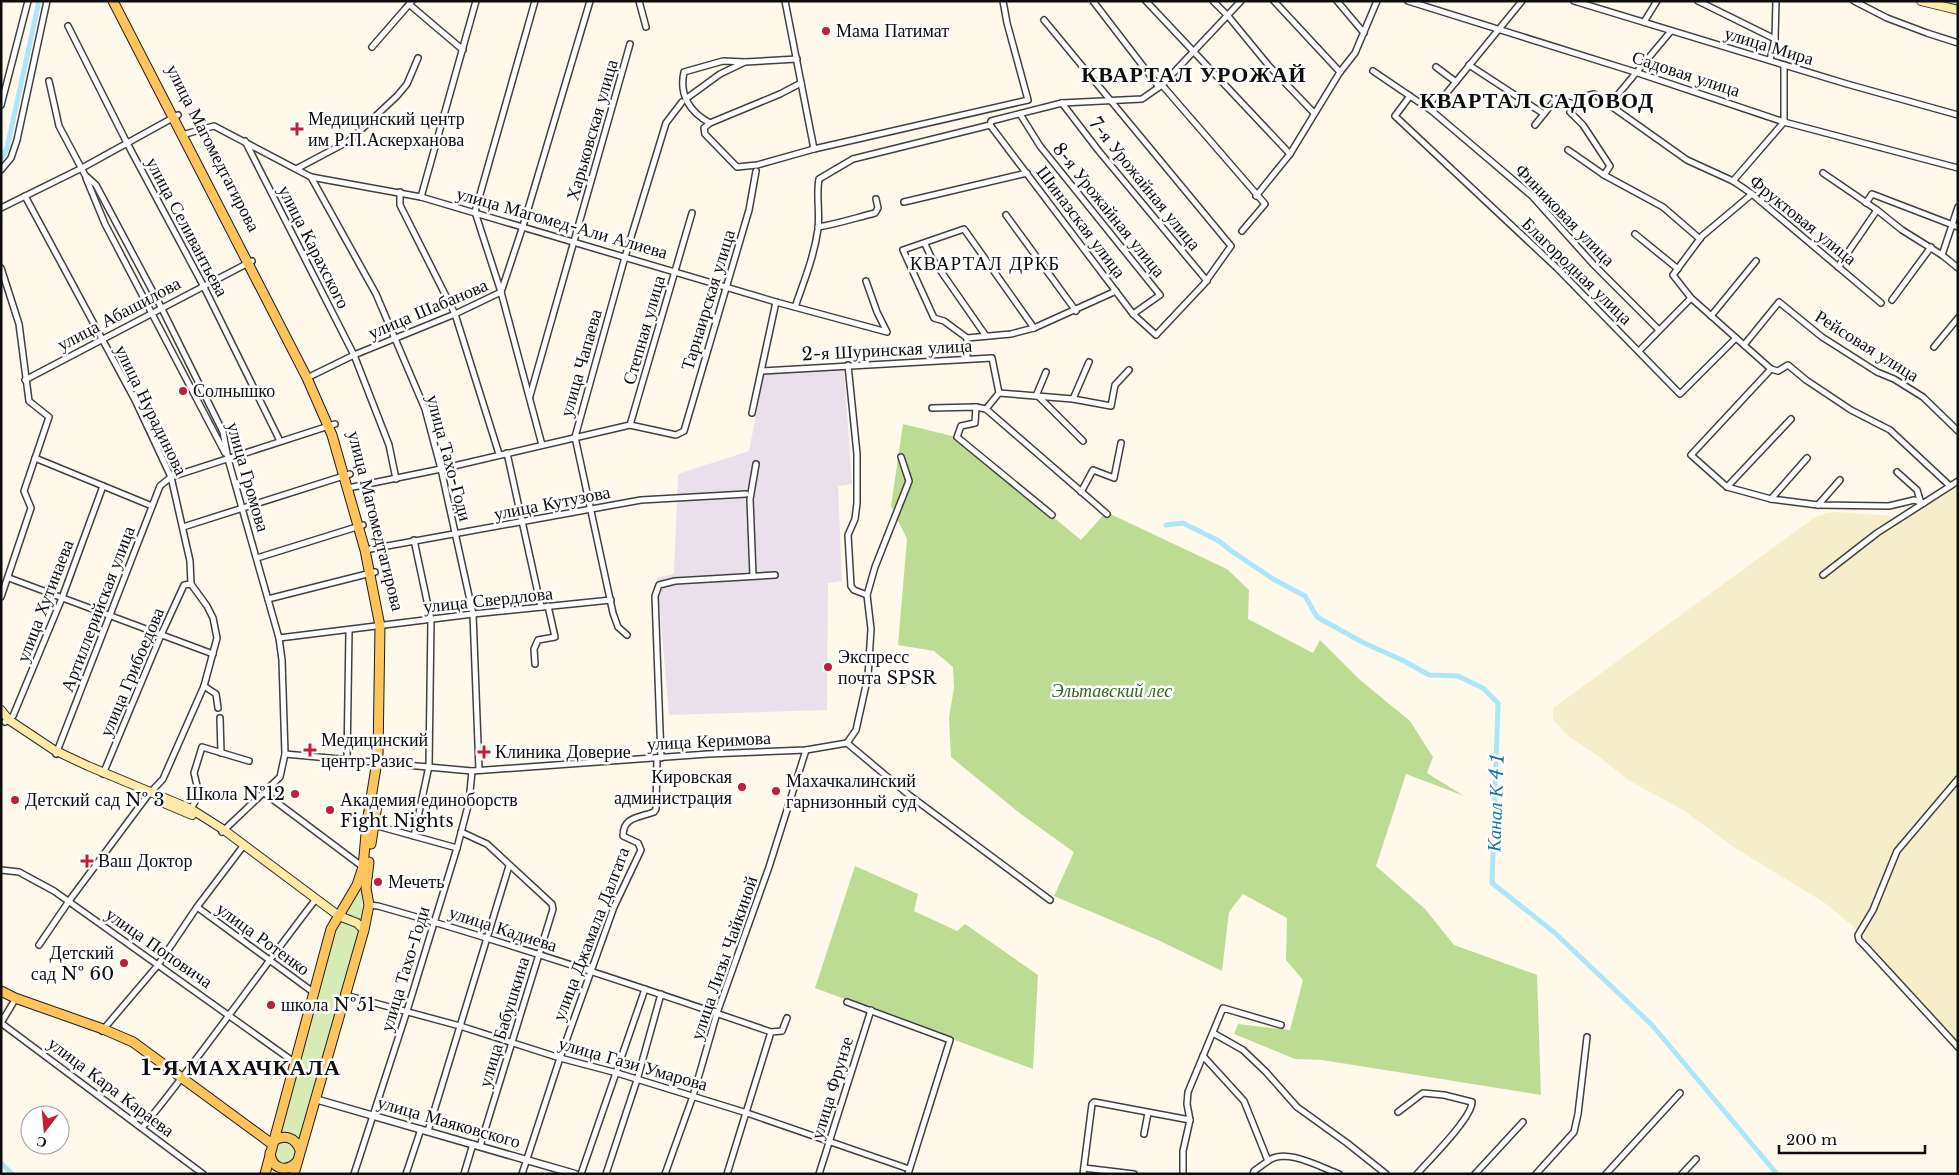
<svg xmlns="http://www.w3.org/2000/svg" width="1959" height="1175" font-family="'Libre Baskerville',serif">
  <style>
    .industrial { fill: #e9e0ec }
    .farmland { fill: #f6edcb }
    .green { fill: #d7ebb4 }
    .forest { fill: #bddc93 }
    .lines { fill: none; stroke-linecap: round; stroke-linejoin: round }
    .canal { stroke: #aee6f9; stroke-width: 5 }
    .minor-casing { stroke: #404040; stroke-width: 8 }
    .tertiary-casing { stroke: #404040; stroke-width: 9 }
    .secondary-casing { stroke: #2f2f2f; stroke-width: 10 }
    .primary-casing { stroke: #1e1e1e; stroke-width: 11 }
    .minor { stroke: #fff; stroke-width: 5 }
    .tertiary { stroke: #fff; stroke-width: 6 }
    .secondary { stroke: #ffeba7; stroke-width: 8 }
    .primary { stroke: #ffc45c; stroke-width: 9 }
    .poi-dot { fill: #c31e39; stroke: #fff; stroke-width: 2 }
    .labels { text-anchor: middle; stroke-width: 5; stroke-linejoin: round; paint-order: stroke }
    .poi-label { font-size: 18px; fill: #0d0d0d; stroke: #fff; text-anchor: start }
    .street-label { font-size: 18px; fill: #0d0d0d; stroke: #fff }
    .park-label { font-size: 18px; font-style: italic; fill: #33671a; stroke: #fff }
    .neighbourhood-label { font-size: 19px; letter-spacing: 1px; fill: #0d0d0d; stroke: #fff }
    .water-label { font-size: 19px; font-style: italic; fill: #1075a4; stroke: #fff }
    .district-label { font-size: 22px; font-weight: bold; letter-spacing: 1px; fill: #0d0d0d; stroke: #fff }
  </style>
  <rect width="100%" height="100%" fill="#fff9ec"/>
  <polygon class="industrial" points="844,369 852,484 838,486 842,581 828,583 827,710 669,715 657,578 674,574 678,474 749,451 764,374"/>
  <polygon class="farmland" points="1958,484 1958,1042 1907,990 1861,933 1825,903 1735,848 1683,810 1630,781 1598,756 1569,737 1553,719 1553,709 1560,703 1814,518 1826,513 1837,512 1896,516 1919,510"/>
  <g class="green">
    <polygon points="361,888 363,915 361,922 344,915"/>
    <path d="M342,922L356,926L359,932L300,1141C293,1132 287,1130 277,1135L337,925Z"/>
    <circle cx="285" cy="1153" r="11"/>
  </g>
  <g class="forest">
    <polygon points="903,424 956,437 1081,540 1106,512 1227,569 1249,590 1248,619 1313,653 1320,640 1360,680 1410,721 1433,757 1427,773 1464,796 1406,774 1376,866 1425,909 1454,945 1537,975 1541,1095 1322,1060 1295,1059 1234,1034 1238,1024 1290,1030 1303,980 1286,960 1287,918 1243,894 1229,912 1222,971 1158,940 1054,896 1074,852 1022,815 951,757 949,717 954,688 953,667 934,651 898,645 907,539 891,506"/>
    <polygon points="855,866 918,894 914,911 957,931 965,924 1038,975 1033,1069 815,988"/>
  </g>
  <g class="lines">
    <g class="canal">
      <polyline points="1952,1 1958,3"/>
      <polyline points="1,159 7,148 39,1"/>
      <polyline points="1166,525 1183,523 1219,541 1230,550 1273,579 1305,596 1317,617 1362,642 1404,661 1429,675 1458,676 1483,688 1498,703 1492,883 1555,933 1652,1025 1777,1174"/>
      <polyline points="1,1163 12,1174"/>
    </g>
    <g class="minor-casing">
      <g id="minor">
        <polyline points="535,1 475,212 501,292 542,445"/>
        <polyline points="639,1 646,27"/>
        <polyline points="785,1 814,149"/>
        <polyline points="1093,1 1159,87"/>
        <polyline points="1146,1 1290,154"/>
        <polyline points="1213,1 1228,16 1269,66 1314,113"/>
        <polyline points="1274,1 1340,72"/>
        <polyline points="1337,1 1364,33"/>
        <polyline points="1408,1 1635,72 1784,122 1958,168"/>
        <polyline points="1574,1 1847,84 1958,115"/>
        <polyline points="1698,1 1775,39"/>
        <polyline points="1854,1 1887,18 1927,33 1958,43"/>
        <polyline points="410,5 463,50"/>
        <polyline points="1044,20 1231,246 1204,284 1156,335 1133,314 990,125 991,121 1062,103 1142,99 1162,85 1241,1"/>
        <polyline points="1644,22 1657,1"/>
        <polyline points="68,26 127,143 203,285 280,441"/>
        <polyline points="372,47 412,1"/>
        <polyline points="1770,60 1775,39 1776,1"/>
        <path d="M745,62L723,61L684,72C679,94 689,112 710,123L704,128L705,134L737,167L757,165L814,149L1028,100L1007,23L1003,1"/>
        <polyline points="1469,65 1544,114"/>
        <polyline points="1436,67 1456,82"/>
        <polyline points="1373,71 1432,111 1532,196 1594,265 1659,330"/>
        <polyline points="49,81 59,126 85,175 96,185 161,307 223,432 228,459 279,638 282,660 285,754 280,777 222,832"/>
        <polyline points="1162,85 1265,204 1242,231"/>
        <polyline points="1410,96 1395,116 1557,268 1680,394 1736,338"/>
        <polyline points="687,98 720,74 745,62 797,59"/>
        <polyline points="1062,103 1098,150 1207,281"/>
        <polyline points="1610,104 1671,31"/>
        <polyline points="1,105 28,1"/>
        <polyline points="1432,111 1522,1"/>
        <polyline points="1020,114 1040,146 1160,295 1133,314"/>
        <polyline points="710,123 780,94 801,83"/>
        <polyline points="1535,125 1556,99 1578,105"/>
        <polyline points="182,135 214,126 311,177 421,197 776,302 887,332 877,312 866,281"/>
        <polyline points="245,141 354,355 389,445 396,479"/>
        <polyline points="1568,150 1604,175 1663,207 1700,239"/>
        <polyline points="298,168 349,141 397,96 407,84 418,58"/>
        <polyline points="1,170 11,158 17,140 47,1"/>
        <polyline points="1823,173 1877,210 1902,230 1942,255 1958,268"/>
        <polyline points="1604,175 1610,166 1583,125 1570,112 1586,96 1594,94 1687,160 1733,181 1752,194 1881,303"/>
        <polyline points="311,177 376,294 425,409 441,469 473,614 479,770"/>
        <polyline points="86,178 105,224 225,453"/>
        <polyline points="1733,181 1784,122 1784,65"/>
        <polyline points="400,192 400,205 455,314 499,454"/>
        <polyline points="1752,194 1702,236 1673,275 1691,298 1771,369 1778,371 1788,365 1806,380 1851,410 1890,430 1950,486"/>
        <polyline points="25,196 135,400 171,477 190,561 191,584 207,606 213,618 217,638 204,686 163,779 148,795 69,901 39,945"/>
        <polyline points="1256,196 1290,154 1340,72 1355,53 1377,1"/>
        <polyline points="421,197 476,1"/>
        <polyline points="904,202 1027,173"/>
        <polyline points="1866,203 1872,194 1958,227"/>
        <polyline points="1,208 82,168 178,115"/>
        <polyline points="1006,215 1076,311"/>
        <path d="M818,227C837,224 855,218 875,213L878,208L876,199"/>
        <polyline points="1635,234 1678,269"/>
        <polyline points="925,244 931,257 986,336"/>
        <polyline points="1942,255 1958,207"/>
        <polyline points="1838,267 1877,210"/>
        <polyline points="1,268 19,324 29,401 49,417 24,491 31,508 1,597"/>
        <polyline points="1892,300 1931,247"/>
        <path d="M795,307C804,281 814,257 818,229C820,212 816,195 819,179L853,159L990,125"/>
        <polyline points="1711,316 1756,261"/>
        <polyline points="967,338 944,321 934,318 903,250 964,229 1034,328"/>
        <polyline points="1744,345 1779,302 1822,337 1877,372 1894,379 1923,397 1958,431"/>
        <polyline points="1934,347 1958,318"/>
        <polyline points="1639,351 1691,298"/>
        <polyline points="967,359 967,338 1011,334 1034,328 1116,291"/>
        <polyline points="1771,369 1691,455 1727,487 1771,499 1818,505 1889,506 1914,500 1924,503"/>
        <polyline points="762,371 992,358 999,393 986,409 976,407 932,408"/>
        <polyline points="307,378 354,355 455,314 501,292 523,226 590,1"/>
        <polyline points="25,380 252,261"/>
        <polyline points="999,393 1073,399 1111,406 1115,385 1129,370"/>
        <polyline points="530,396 630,44"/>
        <polyline points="1036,396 1046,372"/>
        <polyline points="1038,396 1083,441"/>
        <polyline points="1073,399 1089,362"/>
        <polyline points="976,407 975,423 961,426 957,437 1052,515"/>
        <polyline points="986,409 1107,514"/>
        <polyline points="752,413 776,302"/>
        <polyline points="630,425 692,213"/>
        <polyline points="507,453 541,607"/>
        <polyline points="35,458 152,506"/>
        <polyline points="1897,472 1917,490 1920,500"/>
        <polyline points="1727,487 1791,419"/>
        <polyline points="348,488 441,469 630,425 676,435 684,431 749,210 756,171"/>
        <polyline points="1081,492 1093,470 1114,478 1121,443"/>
        <polyline points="1771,499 1807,458"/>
        <polyline points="1818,505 1840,480"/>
        <polyline points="183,527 350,474"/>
        <polyline points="414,540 431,620 429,766 414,836"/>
        <polyline points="365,550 641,500 746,494"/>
        <polyline points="257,558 363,525"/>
        <polyline points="1823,575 1877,533 1958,481"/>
        <polyline points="753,576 750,499 756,464"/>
        <polyline points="9,578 213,654"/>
        <polyline points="867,595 875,567 909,481 901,457"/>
        <polyline points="268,599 375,572"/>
        <polyline points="627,635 618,627 613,613 575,437 625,257 666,123 682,102"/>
        <polyline points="279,638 473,614 611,600"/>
        <polyline points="535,664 534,649 538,640 555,637 548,606"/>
        <polyline points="204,686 216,694 218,708"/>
        <polyline points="220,718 221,753"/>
        <polyline points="5,722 13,716 62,598 103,486"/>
        <polyline points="847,743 856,730 868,676 871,629 867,595 854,590 851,586 848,535 855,519 857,503 857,454 848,365"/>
        <polyline points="56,754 160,486 171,477 335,424"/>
        <polyline points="285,754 472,771 708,754 806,750 847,743 909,795 1050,900"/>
        <polyline points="661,758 655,596 659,585 675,581 775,575"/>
        <polyline points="347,760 349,631"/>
        <polyline points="103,774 161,635 184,585 191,584"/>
        <polyline points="1958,779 1897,851 1873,910 1858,935 1859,940 1865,946 1958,1047"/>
        <polyline points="263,792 363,867"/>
        <polyline points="190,811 199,794 194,773 202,747 249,761"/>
        <polyline points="374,825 457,848"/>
        <polyline points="461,832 487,844 552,904 553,909 480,1146"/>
        <polyline points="1,870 19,872 54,891 294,1062"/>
        <path d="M369,905L378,906C510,943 641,987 771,1032"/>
        <polyline points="197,907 313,992"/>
        <polyline points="345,995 460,1026 560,1058 617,1073 747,1113 909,1169"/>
        <polyline points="847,1002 950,1040 908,1174"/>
        <polyline points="1,1023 203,1174"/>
        <polyline points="1,1023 13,1003"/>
        <polyline points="102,1031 158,965 197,907 244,845"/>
        <polyline points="1213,1033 1243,1050 1266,1072 1297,1107 1347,1143 1386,1174"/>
        <polyline points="1203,1056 1244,1101 1268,1161 1254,1171 1253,1174"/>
        <path d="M1398,1112L1423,1093L1444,1095L1472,1102C1472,1118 1429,1160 1417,1174"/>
        <path d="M142,1128C203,1054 257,975 316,899"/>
        <polyline points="428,1131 509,866"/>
        <polyline points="1144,1134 1148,1113"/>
        <path d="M1268,1161C1285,1147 1320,1167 1339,1174"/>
        <polyline points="1084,1168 1134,1174"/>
        <polyline points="354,1174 407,1011 457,848 469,802 472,771"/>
        <polyline points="406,1174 421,1129"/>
        <polyline points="464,1174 473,1144"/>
        <path d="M522,1174L560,1058L614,907L641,850L638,843L623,836C623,817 638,818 654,812L656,809L657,758"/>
        <polyline points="581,1174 645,989"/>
        <polyline points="606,1174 637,1080 661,994"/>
        <polyline points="665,1174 693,1096 717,1013 769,867 806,750"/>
        <polyline points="727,1174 771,1032 782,1031 787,1018"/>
        <polyline points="819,1174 871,1010"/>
        <polyline points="1083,1174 1092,1104 1094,1102 1190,1120"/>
        <polyline points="1183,1174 1183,1151 1190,1120 1187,1104 1188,1092 1223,1008 1281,1025"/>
        <polyline points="1475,1174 1523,1122"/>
        <polyline points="1536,1174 1574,1132 1578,1114 1587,1037"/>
        <polyline points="1606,1174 1680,1093"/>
        <polyline points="1682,1174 1696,1159"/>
      </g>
    </g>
    <g class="tertiary-casing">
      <polyline id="tertiary" points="315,1099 575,1174"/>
    </g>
    <g class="secondary-casing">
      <g id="secondary">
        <polyline points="1921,1 1958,10"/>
        <polyline points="1,710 9,720 54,750 88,766 191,809 224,830 339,916 357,923 364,930"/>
        <polyline points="166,804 192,815"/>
      </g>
    </g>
    <g class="primary-casing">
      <g id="primary">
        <polyline points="113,1 307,378 332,435 365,550 380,626 378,755 367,823 363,867 357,885 331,929 265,1174"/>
        <polyline points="371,844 377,805"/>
        <polyline points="1,991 15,998 103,1029 133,1042 272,1144"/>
        <path d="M273,1141C285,1134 295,1137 300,1150"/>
        <path d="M270,1153C272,1169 286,1173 297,1162"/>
        <polyline points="294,1174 364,930 369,905 366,888 369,862"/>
      </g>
    </g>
    <use href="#minor" class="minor"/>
    <use href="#tertiary" class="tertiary"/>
    <use href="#secondary" class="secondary"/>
    <use href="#primary" class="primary"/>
  </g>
  <g class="poi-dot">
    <circle cx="826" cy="31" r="5"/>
    <path d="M294.5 121.5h5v5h5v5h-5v5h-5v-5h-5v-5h5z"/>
    <circle cx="183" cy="391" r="5"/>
    <circle cx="828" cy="667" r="5"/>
    <path d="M307.5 742.5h5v5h5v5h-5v5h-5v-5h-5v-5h5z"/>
    <path d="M481.5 744.5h5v5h5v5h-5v5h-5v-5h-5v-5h5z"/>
    <circle cx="742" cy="787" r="5"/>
    <circle cx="776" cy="791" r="5"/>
    <circle cx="295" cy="794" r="5"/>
    <circle cx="15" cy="800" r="5"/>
    <circle cx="330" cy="810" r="5"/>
    <path d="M84.5 853.5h5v5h5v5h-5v5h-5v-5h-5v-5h5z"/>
    <circle cx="378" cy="882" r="5"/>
    <circle cx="124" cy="963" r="5"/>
    <circle cx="271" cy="1005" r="5"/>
  </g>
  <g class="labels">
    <g class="poi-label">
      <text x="836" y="37">Мама Патимат</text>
      <text x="308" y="125">Медицинский центр<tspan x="308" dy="21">им Р.П.Аскерханова</tspan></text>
      <text x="193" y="397">Солнышко</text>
      <text x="838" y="663">Экспресс<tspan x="838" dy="21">почта SPSR</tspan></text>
      <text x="321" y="746">Медицинский<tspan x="321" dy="21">центр Разис</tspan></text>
      <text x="495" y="758">Клиника Доверие</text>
      <text x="732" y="783" text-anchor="end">Кировская<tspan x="732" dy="21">администрация</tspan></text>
      <text x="786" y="787">Махачкалинский<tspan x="786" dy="21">гарнизонный суд</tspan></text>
      <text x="285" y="800" text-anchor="end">Школа №12</text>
      <text x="25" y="806">Детский сад № 3</text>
      <text x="340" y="806">Академия единоборств<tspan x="340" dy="21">Fight Nights</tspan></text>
      <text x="98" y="867">Ваш Доктор</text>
      <text x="388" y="888">Мечеть</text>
      <text x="114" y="959" text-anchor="end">Детский<tspan x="114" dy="21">сад № 60</tspan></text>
      <text x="281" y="1011">школа №51</text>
    </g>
    <g class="street-label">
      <text transform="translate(1769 46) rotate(17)" y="6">улица Мира</text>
      <text transform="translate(1686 74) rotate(18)" y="6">Садовая улица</text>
      <text transform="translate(592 130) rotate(-74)" y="6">Харьковская улица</text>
      <text transform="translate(213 148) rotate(63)" y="6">улица Магомедтагирова</text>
      <text transform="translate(1145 184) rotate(51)" y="6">7-я Урожайная улица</text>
      <text transform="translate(1109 210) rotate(51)" y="6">8-я Урожайная улица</text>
      <text transform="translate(1565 215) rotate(46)" y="6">Финиковая улица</text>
      <text transform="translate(1803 220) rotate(39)" y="6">Фруктовая улица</text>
      <text transform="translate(1081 222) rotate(53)" y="6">Шиназская улица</text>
      <text transform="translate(562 223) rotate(16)" y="6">улица Магомед-Али Алиева</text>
      <text transform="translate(187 227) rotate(62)" y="6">улица Селивантьева</text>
      <text transform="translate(314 247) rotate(63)" y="6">улица Карахского</text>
      <text transform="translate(1577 271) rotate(44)" y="6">Благородная улица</text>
      <text transform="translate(708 300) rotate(-73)" y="6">Тарнаирская улица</text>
      <text transform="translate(428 309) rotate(-23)" y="6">улица Шабанова</text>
      <text transform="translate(119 314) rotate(-28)" y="6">улица Абашилова</text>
      <text transform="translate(644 330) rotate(-74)" y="6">Степная улица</text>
      <text transform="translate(1867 346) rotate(32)" y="6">Рейсовая улица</text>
      <text transform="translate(887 350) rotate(-3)" y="6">2-я Шуринская улица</text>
      <text transform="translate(581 363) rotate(-74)" y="6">улица Чапаева</text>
      <text transform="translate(151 410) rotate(64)" y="6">улица Нурадинова</text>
      <text transform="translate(449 458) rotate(75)" y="6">улица Тахо-Годи</text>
      <text transform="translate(248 477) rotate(74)" y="6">улица Громова</text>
      <text transform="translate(552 503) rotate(-11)" y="6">улица Кутузова</text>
      <text transform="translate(376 521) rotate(76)" y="6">улица Магомедтагирова</text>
      <text transform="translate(488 600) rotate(-6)" y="6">улица Свердлова</text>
      <text transform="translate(45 601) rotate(-69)" y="6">улица Хутинаева</text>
      <text transform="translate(98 609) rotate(-69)" y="6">Артиллерийская улица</text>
      <text transform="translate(132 672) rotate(-67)" y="6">улица Грибоедова</text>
      <text transform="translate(709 741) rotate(-3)" y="6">улица Керимова</text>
      <text transform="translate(503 929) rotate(18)" y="6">улица Кадиева</text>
      <text transform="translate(591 934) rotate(-69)" y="6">улица Джамала Далгата</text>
      <text transform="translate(263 939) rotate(36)" y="6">улица Ротенко</text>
      <text transform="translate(159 948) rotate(35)" y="6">улица Поповича</text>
      <text transform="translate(724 958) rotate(-71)" y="6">улица Лизы Чайкиной</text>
      <text transform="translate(405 969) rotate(-73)" y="6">улица Тахо-Годи</text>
      <text transform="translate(504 1022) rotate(-73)" y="6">улица Бабушкина</text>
      <text transform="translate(633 1064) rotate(16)" y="6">улица Гази Умарова</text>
      <text transform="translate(111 1087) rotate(37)" y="6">улица Кара Караева</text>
      <text transform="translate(832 1088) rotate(-73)" y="6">улица Фрунзе</text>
      <text transform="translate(449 1122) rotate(16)" y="6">улица Маяковского</text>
    </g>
    <g class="park-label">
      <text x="1112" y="697">Эльтавский лес</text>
    </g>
    <g class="neighbourhood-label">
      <text x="985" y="270">КВАРТАЛ ДРКБ</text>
    </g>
    <g class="water-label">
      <text transform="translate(1495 803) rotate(-88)" y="7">Канал К 4 1</text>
    </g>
    <g class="district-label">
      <text x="1194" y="82">КВАРТАЛ УРОЖАЙ</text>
      <text x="1537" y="108">КВАРТАЛ САДОВОД</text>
      <text x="241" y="1075">1-Я МАХАЧКАЛА</text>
    </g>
  </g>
  <rect width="1959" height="1175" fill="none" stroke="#0d0d0d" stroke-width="5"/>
  <g transform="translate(45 1130) rotate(196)"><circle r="24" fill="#ffffff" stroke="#9e9e9e"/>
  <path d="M0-4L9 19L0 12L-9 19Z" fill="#c31e39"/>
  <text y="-8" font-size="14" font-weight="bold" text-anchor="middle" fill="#0d0d0d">С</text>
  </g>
  <path d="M1779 1145v8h146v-8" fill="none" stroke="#0d0d0d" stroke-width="2.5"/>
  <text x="1786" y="1145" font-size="15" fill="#0d0d0d" stroke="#ffffff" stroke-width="4" paint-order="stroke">200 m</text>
</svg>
